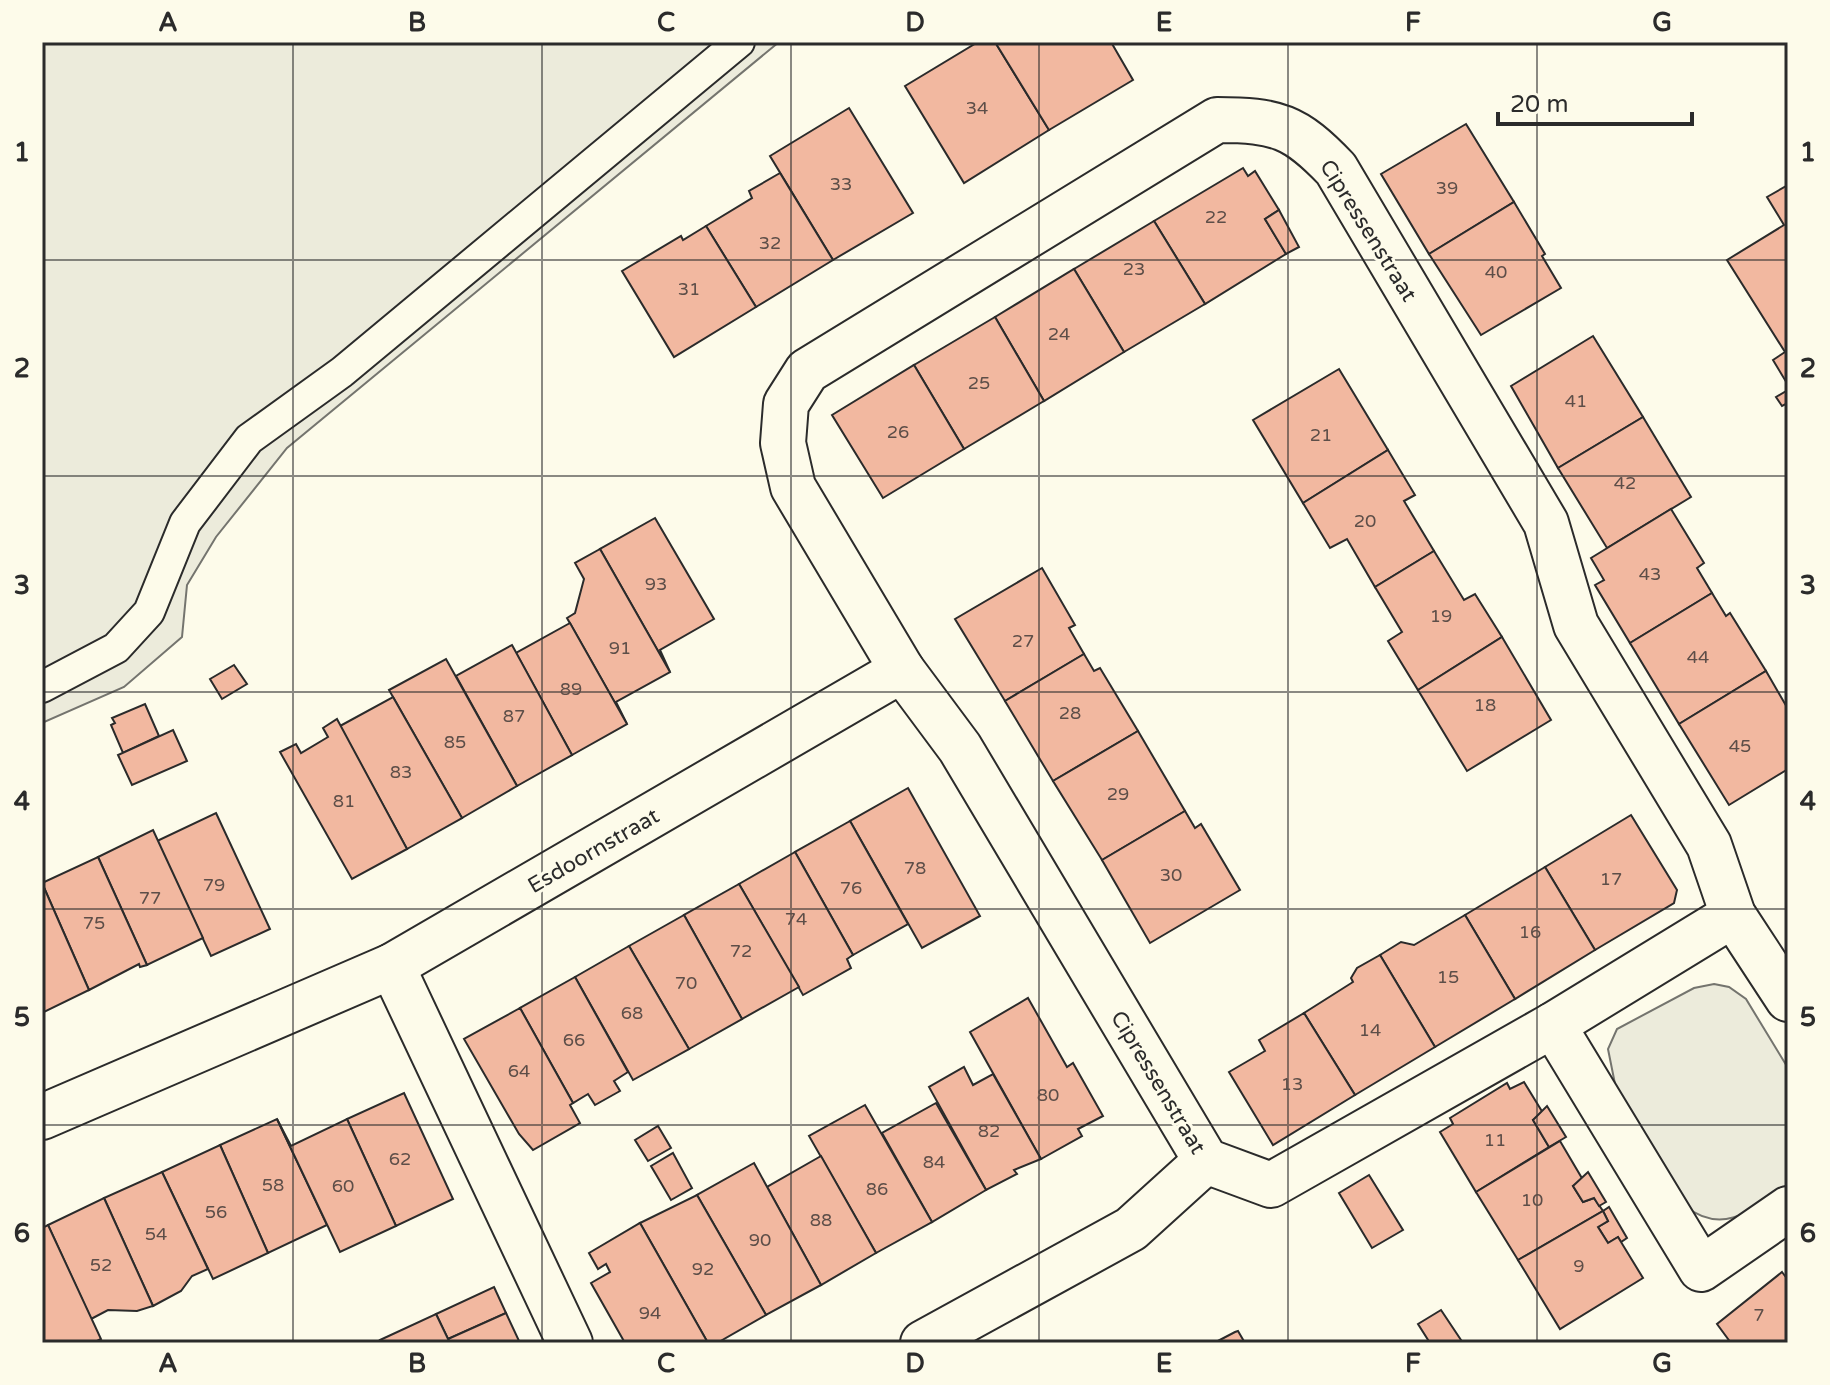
<svg xmlns="http://www.w3.org/2000/svg" width="1830" height="1385" font-family="'Varela Round',sans-serif">
  <style>
    .green { fill: #ecebdb; stroke: #74746e; stroke-width: 2 }
    .building { fill: #f2b8a0; stroke: #2b2b2b; stroke-width: 2 }
    .lines { fill: none; stroke-linecap: round; stroke-linejoin: round }
    .lane-casing { stroke: #2b2b2b; stroke-width: 34 }
    .street-casing { stroke: #2b2b2b; stroke-width: 48 }
    .lane { stroke: #fdfbea; stroke-width: 30 }
    .street { stroke: #fdfbea; stroke-width: 44 }
    .grid { fill: none; stroke: #2b2b2b; stroke-width: 2; stroke-opacity: 0.55 }
    .labels { text-anchor: middle; stroke-width: 6; stroke-linejoin: round; paint-order: stroke }
    .number-label { font-size: 18px; fill: #5d4e48 }
    .street-label { font-size: 22px; fill: #2b2b2b; stroke: #fdfbea }
    .neatline { fill: none; stroke: #2b2b2b; stroke-width: 3 }
    .grid-label { font-size: 26px; text-anchor: middle; font-weight: bold; fill: #2b2b2b }
  </style>
  <rect width="100%" height="100%" fill="#fdfbea"/>
  <g class="green">
    <polygon points="42,42 779,42 287,448 216,537 187,585 182,637 124,687 42,723"/>
    <path d="M1714,984L1729,987L1746,999L1788,1068V1184C1754,1208 1724,1237 1685,1206L1616,1089L1608,1049L1617,1029L1694,988Z"/>
  </g>
  <g class="building">
    <polygon points="978,42 995,42 1049,130 964,183 905,86"/>
    <polygon points="995,42 1111,42 1133,80 1049,130"/>
    <polygon points="849,108 913,213 833,260 770,156"/>
    <polygon points="1466,124 1514,202 1429,254 1381,174"/>
    <polygon points="1243,168 1248,176 1255,171 1279,210 1265,219 1286,254 1205,304 1154,221"/>
    <polygon points="780,173 833,260 756,307 706,226 752,198 749,191"/>
    <polygon points="1788,185 1788,385 1773,360 1785,352 1727,260 1784,225 1767,197"/>
    <polygon points="1514,202 1545,254 1542,256 1561,288 1481,335 1429,254"/>
    <polygon points="1279,210 1299,247 1286,254 1265,219"/>
    <polygon points="1154,221 1205,304 1124,352 1074,269"/>
    <polygon points="706,226 756,307 674,357 622,271 681,236 683,240"/>
    <polygon points="1074,269 1124,352 1044,401 995,317"/>
    <polygon points="995,317 1044,401 964,449 914,365"/>
    <polygon points="1593,336 1643,417 1558,468 1511,386"/>
    <polygon points="914,365 964,449 883,498 832,415"/>
    <polygon points="1339,369 1388,450 1303,503 1253,420"/>
    <polygon points="1788,390 1788,403 1782,406 1776,397"/>
    <polygon points="1643,417 1691,497 1607,548 1558,468"/>
    <polygon points="1388,450 1415,495 1404,501 1434,551 1375,587 1347,539 1330,548 1303,503"/>
    <polygon points="1671,509 1704,563 1697,568 1712,593 1630,643 1595,585 1604,580 1591,558"/>
    <polygon points="655,518 714,619 660,650 670,672 600,549"/>
    <polygon points="600,549 670,672 616,702 627,724 567,618 575,613 584,579 575,563"/>
    <polygon points="1434,551 1464,600 1475,594 1502,637 1418,690 1388,641 1402,632 1375,587"/>
    <polygon points="1042,568 1075,625 1069,628 1084,654 1005,701 955,619"/>
    <polygon points="1712,593 1726,616 1730,613 1766,671 1679,724 1630,643"/>
    <polygon points="570,623 627,724 572,755 516,653"/>
    <polygon points="1502,637 1551,720 1467,771 1418,690"/>
    <polygon points="512,645 572,755 517,786 456,676"/>
    <polygon points="1084,654 1094,671 1100,668 1138,731 1053,781 1005,701"/>
    <polygon points="446,659 517,786 462,818 389,690"/>
    <polygon points="234,665 247,684 222,699 210,679"/>
    <polygon points="1766,671 1788,709 1788,769 1729,805 1679,724"/>
    <polygon points="393,697 462,818 407,849 340,726"/>
    <polygon points="145,704 159,736 123,753 111,725 115,723 112,718"/>
    <polygon points="337,719 407,849 352,879 280,752 296,744 301,753 328,737 323,728"/>
    <polygon points="173,730 187,761 132,785 118,755"/>
    <polygon points="1138,731 1185,811 1102,860 1053,781"/>
    <polygon points="908,788 980,916 922,948 850,821"/>
    <polygon points="1185,811 1195,828 1201,824 1240,890 1150,943 1102,860"/>
    <polygon points="216,813 270,929 211,956 157,841"/>
    <polygon points="1631,815 1677,890 1674,903 1595,950 1545,867"/>
    <polygon points="850,821 908,924 853,955 795,852"/>
    <polygon points="153,830 203,938 147,965 98,857"/>
    <polygon points="795,852 853,955 847,959 851,968 803,995 739,884"/>
    <polygon points="98,857 147,965 140,967 139,964 89,990 42,883"/>
    <polygon points="1545,867 1595,950 1515,999 1465,915"/>
    <polygon points="42,883 89,990 42,1013"/>
    <polygon points="739,884 799,987 742,1019 684,915"/>
    <polygon points="684,915 742,1019 689,1049 629,946"/>
    <polygon points="1465,915 1515,999 1435,1047 1380,955 1401,942 1414,945"/>
    <polygon points="629,946 689,1049 633,1080 575,977"/>
    <polygon points="1380,955 1435,1047 1355,1095 1304,1013 1353,982 1351,978 1357,968"/>
    <polygon points="575,977 628,1072 614,1081 620,1091 595,1105 588,1094 573,1103 520,1008"/>
    <polygon points="1028,998 1067,1067 1073,1063 1103,1116 1078,1129 1082,1136 1041,1159 970,1032"/>
    <polygon points="520,1008 573,1103 570,1105 580,1123 533,1150 519,1134 464,1039"/>
    <polygon points="1304,1013 1355,1095 1273,1145 1229,1072 1265,1051 1259,1040"/>
    <polygon points="964,1067 973,1085 993,1074 1041,1159 1014,1170 1017,1174 986,1190 929,1087"/>
    <polygon points="1524,1082 1543,1113 1533,1120 1549,1147 1476,1192 1440,1132 1453,1124 1450,1118 1507,1083 1510,1089"/>
    <polygon points="404,1093 453,1199 396,1226 347,1119"/>
    <polygon points="936,1103 986,1190 932,1222 882,1133"/>
    <polygon points="865,1105 932,1222 876,1253 809,1136"/>
    <polygon points="1547,1106 1566,1137 1549,1147 1533,1120"/>
    <polygon points="277,1119 327,1225 268,1253 220,1145"/>
    <polygon points="277,1119 291,1146 347,1119 396,1226 340,1252"/>
    <polygon points="658,1126 671,1148 648,1161 635,1140"/>
    <polygon points="1560,1141 1583,1180 1573,1186 1583,1202 1594,1198 1603,1211 1518,1260 1476,1192"/>
    <polygon points="220,1145 268,1253 213,1279 162,1172"/>
    <polygon points="673,1153 692,1188 671,1200 651,1166"/>
    <polygon points="821,1156 876,1253 821,1285 767,1187"/>
    <polygon points="754,1163 821,1285 766,1315 697,1195"/>
    <polygon points="162,1172 208,1269 192,1276 181,1291 153,1306 104,1198"/>
    <polygon points="1588,1172 1606,1202 1599,1206 1594,1198 1583,1202 1573,1186"/>
    <polygon points="1369,1175 1403,1230 1372,1248 1339,1193"/>
    <polygon points="697,1195 766,1315 717,1343 708,1343 640,1223"/>
    <polygon points="104,1198 153,1306 137,1311 108,1310 91,1319 48,1225"/>
    <polygon points="1609,1207 1627,1238 1621,1242 1618,1237 1608,1243 1598,1227 1608,1221 1603,1211"/>
    <polygon points="1603,1211 1608,1221 1598,1227 1608,1243 1618,1237 1643,1278 1560,1329 1518,1260"/>
    <polygon points="640,1223 708,1343 625,1343 591,1283 610,1272 606,1264 598,1269 589,1253"/>
    <polygon points="48,1225 101,1339 93,1343 42,1343 42,1228"/>
    <polygon points="1782,1272 1788,1280 1788,1343 1731,1343 1717,1324"/>
    <polygon points="494,1287 506,1313 448,1339 436,1314"/>
    <polygon points="1441,1310 1463,1343 1430,1343 1418,1324"/>
    <polygon points="506,1313 520,1343 450,1343 448,1339"/>
    <polygon points="436,1314 450,1343 382,1343 380,1340"/>
    <polygon points="1238,1331 1245,1343 1214,1343 1235,1332"/>
  </g>
  <g class="lines">
    <g class="lane-casing">
      <polyline id="lane" points="42,687 116,648 149,612 185,523 249,439 342,372 739,42"/>
    </g>
    <g class="street-casing">
      <g id="street">
        <path d="M902,670L793,487L783,443L786,404L807,371L1217,120C1277,120 1295,126 1336,169L1546,523L1576,625L1709,845L1733,915L1788,999"/>
        <polyline points="392,966 570,1343"/>
        <polyline points="1553,1025 1733,915"/>
        <polyline points="42,1117 392,966 902,670 960,748 1206,1161 1271,1185 1553,1025 1701,1269 1788,1209"/>
        <polyline points="923,1343 1131,1229 1206,1161"/>
      </g>
    </g>
    <use href="#lane" class="lane"/>
    <use href="#street" class="street"/>
  </g>
  <path class="grid" d="M293,42V1343M542,42V1343M791,42V1343M1039,42V1343M1288,42V1343M1537,42V1343M42,260H1788M42,476H1788M42,692H1788M42,909H1788M42,1125H1788"/>
  <g class="labels">
    <g class="number-label">
      <text x="977" y="114">34</text>
      <text x="841" y="190">33</text>
      <text x="1447" y="194">39</text>
      <text x="1216" y="223">22</text>
      <text x="770" y="249">32</text>
      <text x="1134" y="275">23</text>
      <text x="1496" y="278">40</text>
      <text x="689" y="295">31</text>
      <text x="1059" y="340">24</text>
      <text x="979" y="389">25</text>
      <text x="1576" y="407">41</text>
      <text x="898" y="438">26</text>
      <text x="1321" y="441">21</text>
      <text x="1625" y="489">42</text>
      <text x="1365" y="527">20</text>
      <text x="1650" y="580">43</text>
      <text x="656" y="590">93</text>
      <text x="1441" y="622">19</text>
      <text x="1023" y="647">27</text>
      <text x="620" y="654">91</text>
      <text x="1698" y="663">44</text>
      <text x="571" y="695">89</text>
      <text x="1485" y="711">18</text>
      <text x="1070" y="719">28</text>
      <text x="514" y="722">87</text>
      <text x="455" y="748">85</text>
      <text x="1740" y="752">45</text>
      <text x="401" y="778">83</text>
      <text x="1118" y="800">29</text>
      <text x="344" y="807">81</text>
      <text x="915" y="874">78</text>
      <text x="1171" y="881">30</text>
      <text x="1611" y="885">17</text>
      <text x="214" y="891">79</text>
      <text x="851" y="894">76</text>
      <text x="150" y="904">77</text>
      <text x="796" y="925">74</text>
      <text x="94" y="929">75</text>
      <text x="1530" y="938">16</text>
      <text x="741" y="957">72</text>
      <text x="1448" y="983">15</text>
      <text x="686" y="989">70</text>
      <text x="632" y="1019">68</text>
      <text x="1370" y="1036">14</text>
      <text x="574" y="1046">66</text>
      <text x="519" y="1077">64</text>
      <text x="1292" y="1090">13</text>
      <text x="1048" y="1101">80</text>
      <text x="989" y="1137">82</text>
      <text x="1495" y="1146">11</text>
      <text x="400" y="1165">62</text>
      <text x="934" y="1168">84</text>
      <text x="273" y="1191">58</text>
      <text x="343" y="1192">60</text>
      <text x="877" y="1195">86</text>
      <text x="1532" y="1206">10</text>
      <text x="216" y="1218">56</text>
      <text x="821" y="1226">88</text>
      <text x="156" y="1240">54</text>
      <text x="760" y="1246">90</text>
      <text x="101" y="1271">52</text>
      <text x="1579" y="1272">9</text>
      <text x="703" y="1275">92</text>
      <text x="650" y="1319">94</text>
      <text x="1759" y="1321">7</text>
    </g>
    <g class="street-label">
      <text transform="translate(1369 230) rotate(58)" y="8">Cipressenstraat</text>
      <text transform="translate(593 850) rotate(-30)" y="8">Esdoornstraat</text>
      <text transform="translate(1159 1082) rotate(59)" y="8">Cipressenstraat</text>
    </g>
  </g>
  <rect width="1830" height="1385" fill="none" stroke="#fdfbea" stroke-width="88"/>
  <path d="M1498 112v12h194v-12" fill="none" stroke="#2b2b2b" stroke-width="4"/>
  <text x="1510" y="112" font-size="24" fill="#2b2b2b" stroke="#fdfbea" stroke-width="6" paint-order="stroke">20 m</text>
  <rect x="44" y="44" width="1742" height="1297" class="neatline"/>
  <g class="grid-label">
    <text x="168" y="31">A</text>
    <text x="417" y="31">B</text>
    <text x="666" y="31">C</text>
    <text x="915" y="31">D</text>
    <text x="1164" y="31">E</text>
    <text x="1413" y="31">F</text>
    <text x="1662" y="31">G</text>
    <text x="22" y="161">1</text>
    <text x="1808" y="161">1</text>
    <text x="22" y="377">2</text>
    <text x="1808" y="377">2</text>
    <text x="22" y="594">3</text>
    <text x="1808" y="594">3</text>
    <text x="22" y="810">4</text>
    <text x="1808" y="810">4</text>
    <text x="22" y="1026">5</text>
    <text x="1808" y="1026">5</text>
    <text x="22" y="1242">6</text>
    <text x="1808" y="1242">6</text>
    <text x="168" y="1372">A</text>
    <text x="417" y="1372">B</text>
    <text x="666" y="1372">C</text>
    <text x="915" y="1372">D</text>
    <text x="1164" y="1372">E</text>
    <text x="1413" y="1372">F</text>
    <text x="1662" y="1372">G</text>
  </g>
</svg>
